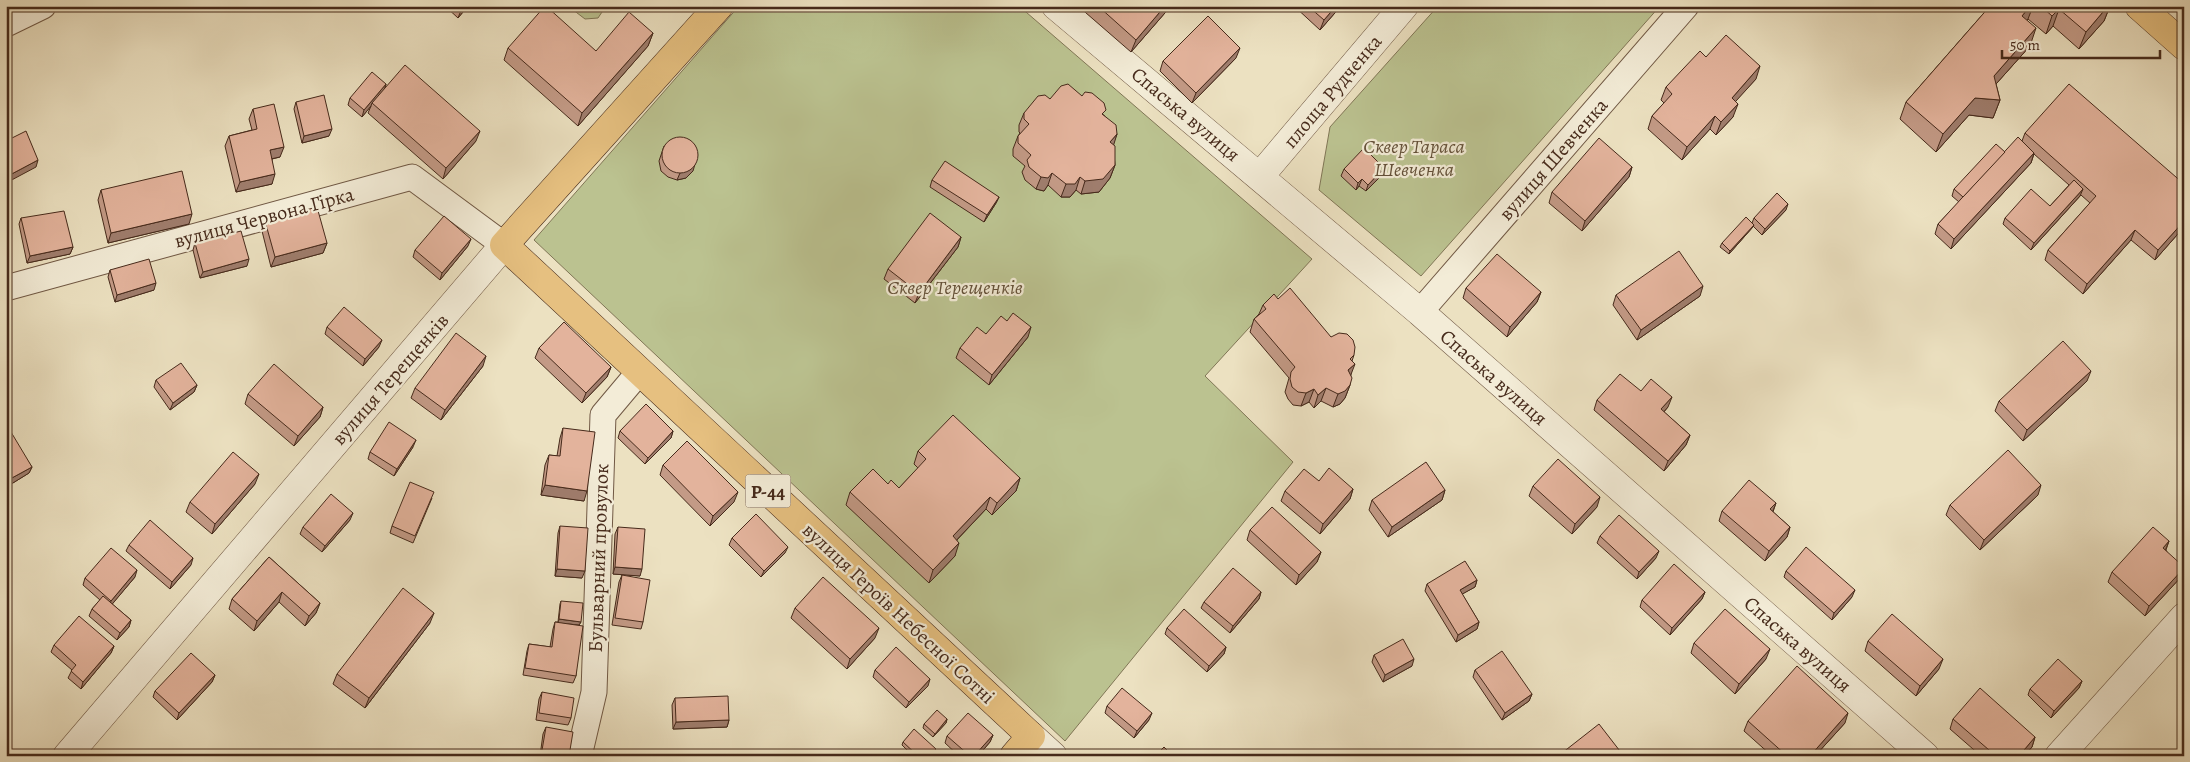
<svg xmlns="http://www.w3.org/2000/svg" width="2190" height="762" font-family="Alegreya,serif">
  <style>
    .green { fill: #bbc290; stroke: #807656 }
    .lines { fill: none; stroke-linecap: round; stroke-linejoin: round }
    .minor-casing { stroke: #705844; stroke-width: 27 }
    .tertiary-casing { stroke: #705844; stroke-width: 29 }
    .primary-casing { stroke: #462a1b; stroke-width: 29 }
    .minor { stroke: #f3ecd7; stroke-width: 25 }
    .tertiary { stroke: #f3ecd7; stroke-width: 28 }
    .primary { stroke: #e6c080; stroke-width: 28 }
    .wall { fill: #c39a86; stroke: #462a1b }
    .shaded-wall { fill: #9f7d6d; stroke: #462a1b }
    .building { fill: #e3b39c; stroke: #462a1b }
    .labels { text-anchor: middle; stroke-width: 4.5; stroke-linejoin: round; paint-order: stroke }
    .shield { fill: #f3ecd7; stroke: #7a6453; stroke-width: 1 }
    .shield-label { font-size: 19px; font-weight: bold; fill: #462a1b }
    .street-label { font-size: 20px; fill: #462a1b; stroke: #f3ecd7 }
    .park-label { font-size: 20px; font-style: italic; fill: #635038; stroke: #f3ecd7 }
  </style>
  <rect width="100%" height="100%" fill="#ece1c1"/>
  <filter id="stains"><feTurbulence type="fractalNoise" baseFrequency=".004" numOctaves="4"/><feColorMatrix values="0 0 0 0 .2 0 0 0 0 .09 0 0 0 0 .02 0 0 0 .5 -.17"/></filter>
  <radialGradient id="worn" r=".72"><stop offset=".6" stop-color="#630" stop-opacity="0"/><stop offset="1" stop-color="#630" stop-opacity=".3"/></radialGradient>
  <g class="green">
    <polygon points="568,6 606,6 598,18 585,19"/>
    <polygon points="739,6 1019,6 1312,259 1205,376 1293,462 1065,741 534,240"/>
    <polygon points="1438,6 1660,6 1421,276 1319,190 1330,127"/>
  </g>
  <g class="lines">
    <g class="minor-casing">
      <g id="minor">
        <polyline points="6,24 43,6"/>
        <polyline points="6,288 412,177 504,245"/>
        <polyline points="1420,312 1686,6"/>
        <polyline points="579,756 594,692 603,415 640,371"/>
      </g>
    </g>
    <g class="tertiary-casing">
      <g id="tertiary">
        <polyline points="1056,6 1420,312 1925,756"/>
        <polyline points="1260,176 1404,6"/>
        <polyline points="1031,736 1053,756"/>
        <polyline points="67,756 504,245"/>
        <polyline points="2059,756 2184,617"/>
      </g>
    </g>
    <g class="primary-casing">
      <g id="primary">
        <polyline points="719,6 504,245 1031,736 1014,756"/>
        <polyline points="2139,6 2184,46"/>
      </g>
    </g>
    <use href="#minor" class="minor"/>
    <use href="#tertiary" class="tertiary"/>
    <use href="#primary" class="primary"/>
  </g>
  <g class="wall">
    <polygon points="445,6 468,6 458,18"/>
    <polygon points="1078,6 1171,6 1131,52"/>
    <polygon points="1294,6 1341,6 1320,30"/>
    <polygon points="1770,6 1779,6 1775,10"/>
    <polygon points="1990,6 2110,6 2104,21 2079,49 2053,26 2046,34 2028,19 2027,20 2030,46 1996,84 2000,100 1993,118 1969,115 1936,152 1900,119 1906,102"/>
    <polygon points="653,33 648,46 578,126 504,60 508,48 596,51"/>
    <polygon points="1706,57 1756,79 1735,101 1733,117 1716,135 1710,129 1682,160 1648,129 1652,116 1664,103 1661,100 1666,87"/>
    <polygon points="1236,58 1192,103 1160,71 1163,61"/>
    <polygon points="386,84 385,89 476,141 443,179 368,113 371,106 362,117 348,105 350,98"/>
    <polygon points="1050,99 1104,115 1117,134 1113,144 1115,165 1110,178 1099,192 1081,194 1076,190 1070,197 1061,197 1048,185 1044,191 1036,189 1025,180 1022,172 1025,166 1013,156 1013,149 1018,136 1020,133 1019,132 1019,125 1024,113"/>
    <polygon points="296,102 329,136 302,143 294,109"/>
    <polygon points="253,109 280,157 272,159 272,184 236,192 225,146 229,136 252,130 249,119"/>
    <polygon points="2025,133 2184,184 2184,227 2155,260 2131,240 2083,294 2045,260 2048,250 2090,203 2081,195 2031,250 2003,224 2005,218 2050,206 2069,185 2034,154 2031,163 1951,249 1935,234 1938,224 1959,202 1952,196 1954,189 2005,152 2022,141"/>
    <polygon points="664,146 693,171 686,178 677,180 668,177 661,171 659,161"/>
    <polygon points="1378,162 1376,167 1381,171 1379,178 1366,191 1359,186 1356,190 1341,176 1344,169"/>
    <polygon points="1632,167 1629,177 1582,231 1549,203 1552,192"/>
    <polygon points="932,180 999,197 996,203 984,222 930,187"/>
    <polygon points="101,190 189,224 108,243 98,200"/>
    <polygon points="1786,210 1762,235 1753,226 1752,228 1729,254 1720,247 1722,243 1752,223 1754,218"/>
    <polygon points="21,218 73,247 70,254 27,263 19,224"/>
    <polygon points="265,221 327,243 323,253 271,267 262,231"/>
    <polygon points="961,237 958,247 915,303 884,279 888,269"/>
    <polygon points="195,243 247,266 200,278 193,250"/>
    <polygon points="468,246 440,280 413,257 415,250"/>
    <polygon points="110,270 154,290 115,302 108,277"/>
    <polygon points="1466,288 1541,292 1537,302 1507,337 1463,298"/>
    <polygon points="1616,295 1700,296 1637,340 1613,305"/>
    <polygon points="1278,299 1331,337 1354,355 1352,361 1350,385 1345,398 1340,404 1333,407 1321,401 1314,408 1309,402 1301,406 1293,405 1288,399 1285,392 1289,378 1250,332 1254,319 1259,314 1263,305"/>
    <polygon points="327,327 379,347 363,366 325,334"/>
    <polygon points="1028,337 989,385 956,358 960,348"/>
    <polygon points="539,348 611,367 607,377 582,403 535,358"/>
    <polygon points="483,366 441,420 411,398 415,388"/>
    <polygon points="156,380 197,385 194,392 170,410 154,387"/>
    <polygon points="2087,381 2023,441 1995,411 1999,401"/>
    <polygon points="1641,391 1668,407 1664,412 1690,435 1686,445 1664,471 1594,410 1597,400"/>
    <polygon points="248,394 323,407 320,417 294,446 245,404"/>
    <polygon points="563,428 584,501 541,495 545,465 549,455 557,456 560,438"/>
    <polygon points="6,429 32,467 29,473 8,486 6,484"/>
    <polygon points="620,431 673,431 671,438 645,464 618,438"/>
    <polygon points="413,447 394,476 368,459 370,452"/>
    <polygon points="918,451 1020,478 1016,491 992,515 986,509 957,540 955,556 929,583 846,505 850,492 888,484 899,488 918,468 914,464"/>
    <polygon points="663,465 734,502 710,526 660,475"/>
    <polygon points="1319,481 1353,489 1350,499 1320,534 1281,501 1285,491"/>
    <polygon points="255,484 212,534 186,512 190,502"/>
    <polygon points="1533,486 1597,507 1572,534 1529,496"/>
    <polygon points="1445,490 1442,500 1388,537 1369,510 1372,500"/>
    <polygon points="2038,495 1980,550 1946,515 1950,505"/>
    <polygon points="432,498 413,543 390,533 392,526"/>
    <polygon points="1776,503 1773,512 1790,527 1787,537 1765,561 1719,521 1722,511"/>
    <polygon points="350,520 322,552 300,534 303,527"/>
    <polygon points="560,526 582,578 555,576 558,533"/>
    <polygon points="618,527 640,576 613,574 615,534"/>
    <polygon points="1250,530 1321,552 1317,562 1296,585 1247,540"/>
    <polygon points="1600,536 1656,558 1637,579 1597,543"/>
    <polygon points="732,538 785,553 761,577 729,545"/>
    <polygon points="2169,541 2166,550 2181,577 2145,616 2108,582 2112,572"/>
    <polygon points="129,545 191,565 170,589 126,551"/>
    <polygon points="269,557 320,603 316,613 305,626 279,602 254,631 229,609 232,599"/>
    <polygon points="1786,571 1852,597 1832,620 1784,577"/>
    <polygon points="622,575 643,622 641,629 612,625 619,582"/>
    <polygon points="135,577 112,604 131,620 129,627 117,640 89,616 92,609 100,600 83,585 85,578"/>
    <polygon points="1477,580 1475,587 1462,594 1479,622 1477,629 1456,642 1425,591 1427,584"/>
    <polygon points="1261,592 1259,599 1230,633 1201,608 1204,602"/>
    <polygon points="1705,592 1702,599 1670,635 1640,607 1642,600"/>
    <polygon points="561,601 581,622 579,625 576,676 573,683 523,675 527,651 529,644 550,647 553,629 555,622 558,622 560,604"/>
    <polygon points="795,608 875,638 847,669 791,618"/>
    <polygon points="430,623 365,708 333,684 337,674"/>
    <polygon points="1167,628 1226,647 1224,654 1207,672 1165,634"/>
    <polygon points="1868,641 1939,669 1916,696 1865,651"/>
    <polygon points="1694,643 1766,659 1735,694 1691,653"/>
    <polygon points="54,645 114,646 111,653 81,689 68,678 72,670 51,652"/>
    <polygon points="1374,655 1412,666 1383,682 1372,662"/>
    <polygon points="875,670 928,686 906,708 873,677"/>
    <polygon points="1475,670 1532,694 1529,701 1502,720 1473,677"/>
    <polygon points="215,675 212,682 177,720 153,697 155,691"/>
    <polygon points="2082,681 2079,688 2051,718 2028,695 2030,689"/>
    <polygon points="542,692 571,718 568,725 536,720 539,699"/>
    <polygon points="675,698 729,720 727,727 673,729 672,705"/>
    <polygon points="1107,706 1149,720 1134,738 1105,713"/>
    <polygon points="947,719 946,723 933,737 923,728 924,724"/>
    <polygon points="1953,719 2035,737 2032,747 2024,756 1981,756 1950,729"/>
    <polygon points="1748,721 1845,723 1815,756 1772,756 1744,731"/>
    <polygon points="546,727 569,756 540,756 543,734"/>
    <polygon points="993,735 990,742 978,756 959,756 945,743 947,736"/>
    <polygon points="903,742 935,752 932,756 913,756 902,745"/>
  </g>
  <g class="shaded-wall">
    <polygon points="463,6 468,6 458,18 462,8"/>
    <polygon points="1165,6 1171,6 1131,52 1136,40"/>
    <polygon points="1336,6 1341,6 1320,30 1324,20"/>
    <polygon points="2030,6 2033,6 2028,19 2016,34 2022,16"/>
    <polygon points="2108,6 2110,6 2104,21 2079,49 2086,32"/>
    <polygon points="2059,9 2053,26 2046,34 2052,16"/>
    <polygon points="2036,28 2030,46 1988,93 1994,76"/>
    <polygon points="653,33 648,46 578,126 582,113"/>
    <polygon points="1240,48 1236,58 1192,103 1196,93"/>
    <polygon points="1760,66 1756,79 1727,111 1732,98"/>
    <polygon points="386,84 384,91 372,103 371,106 362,117 364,110"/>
    <polygon points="1975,98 2000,100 1993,118 1969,115 1936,152 1943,134"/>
    <polygon points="1738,104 1733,117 1716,135 1721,122"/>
    <polygon points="1715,116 1710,129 1682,160 1687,147"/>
    <polygon points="332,129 329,136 302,143 304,136"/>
    <polygon points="480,131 476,141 443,179 446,168"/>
    <polygon points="1117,134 1113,147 1110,142"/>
    <polygon points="284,147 280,157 266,160 270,150"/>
    <polygon points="2034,153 2031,163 1951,249 1954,239"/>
    <polygon points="38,160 36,167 6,183 6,177"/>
    <polygon points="695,164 693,171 686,178 677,180 680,173"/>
    <polygon points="1115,165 1110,178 1099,192 1081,194 1085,181"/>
    <polygon points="1632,167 1629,177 1582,231 1585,221"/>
    <polygon points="1381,171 1379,178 1366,191 1368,185"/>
    <polygon points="1052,173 1048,185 1044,191 1036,189 1041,177"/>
    <polygon points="275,174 272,184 236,192 240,182"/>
    <polygon points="1080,177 1076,190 1070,197 1061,197 1066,184"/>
    <polygon points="1362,179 1359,186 1356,190 1358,183"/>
    <polygon points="2083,189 2080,196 2031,250 2034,243"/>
    <polygon points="999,197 996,203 984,222 987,215"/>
    <polygon points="1788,204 1786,210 1762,235 1765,229"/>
    <polygon points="192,214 189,224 108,243 111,233"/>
    <polygon points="2184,221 2184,227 2155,260 2158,250"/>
    <polygon points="1754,225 1752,228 1729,254 1730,251"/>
    <polygon points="2135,230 2131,240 2083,294 2087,284"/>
    <polygon points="961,237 958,247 915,303 919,293"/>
    <polygon points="471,239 468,246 440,280 442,273"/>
    <polygon points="327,243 323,253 271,267 275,257"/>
    <polygon points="73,247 70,254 27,263 30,256"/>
    <polygon points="249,259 247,266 200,278 203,272"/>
    <polygon points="156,283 154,290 115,302 117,295"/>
    <polygon points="1703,286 1700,296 1637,340 1641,330"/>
    <polygon points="1541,292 1537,302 1507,337 1510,327"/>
    <polygon points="1031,327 1028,337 989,385 992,375"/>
    <polygon points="382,340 379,347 363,366 365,359"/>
    <polygon points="486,356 483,366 441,420 445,410"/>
    <polygon points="1355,364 1350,377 1348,370"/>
    <polygon points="611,367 607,377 582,403 586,393"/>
    <polygon points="2091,371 2087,381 2023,441 2027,430"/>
    <polygon points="197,385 194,392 170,410 173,403"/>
    <polygon points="1350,385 1345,398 1340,404 1333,407 1338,394"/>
    <polygon points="1326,388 1321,401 1314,408 1318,395"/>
    <polygon points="1314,389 1309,402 1301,406 1306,393"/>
    <polygon points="1672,397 1668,407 1657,419 1661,409"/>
    <polygon points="323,407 320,417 294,446 298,436"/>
    <polygon points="673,431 671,438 645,464 648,458"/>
    <polygon points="1690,435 1686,445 1664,471 1668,461"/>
    <polygon points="416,440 413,447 394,476 397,469"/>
    <polygon points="32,467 29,473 8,486 10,479"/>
    <polygon points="259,474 255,484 212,534 215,524"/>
    <polygon points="1020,478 1016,491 992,515 997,503"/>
    <polygon points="545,485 587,491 584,501 541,495"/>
    <polygon points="2041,485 2038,495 1980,550 1984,540"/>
    <polygon points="1353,489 1350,499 1320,534 1323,524"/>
    <polygon points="1445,490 1442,500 1388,537 1392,527"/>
    <polygon points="738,492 734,502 710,526 713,516"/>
    <polygon points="990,497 986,509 948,549 953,536"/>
    <polygon points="1600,497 1597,507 1572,534 1575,524"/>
    <polygon points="1776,503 1772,513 1770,509"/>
    <polygon points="353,513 350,520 322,552 325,546"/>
    <polygon points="1790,527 1787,537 1765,561 1769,551"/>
    <polygon points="2169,541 2165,551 2163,548"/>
    <polygon points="959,543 955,556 929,583 933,570"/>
    <polygon points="788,547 785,553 761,577 764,571"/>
    <polygon points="1659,551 1656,558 1637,579 1639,572"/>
    <polygon points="1321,552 1317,562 1296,585 1299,575"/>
    <polygon points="193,558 191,565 170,589 172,582"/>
    <polygon points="615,567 642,569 640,576 613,574"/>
    <polygon points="2184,568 2181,577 2145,616 2149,606"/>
    <polygon points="557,569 585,571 582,578 555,576"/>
    <polygon points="137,570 135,577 109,608 111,601"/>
    <polygon points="1477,580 1475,587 1457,597 1460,590"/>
    <polygon points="1855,590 1852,597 1832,620 1834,613"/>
    <polygon points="282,592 279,602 254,631 257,621"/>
    <polygon points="1261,592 1259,599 1230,633 1233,626"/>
    <polygon points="1705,592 1702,599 1670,635 1672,628"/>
    <polygon points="320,603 316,613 305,626 309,616"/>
    <polygon points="434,613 430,623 365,708 369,698"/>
    <polygon points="559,619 581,622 579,625 558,623"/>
    <polygon points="131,620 129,627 117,640 120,633"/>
    <polygon points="1479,622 1477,629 1456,642 1458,635"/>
    <polygon points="879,628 875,638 847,669 850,659"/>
    <polygon points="114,646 111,653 81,689 83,682"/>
    <polygon points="1226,647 1224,654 1207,672 1209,666"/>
    <polygon points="1770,649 1766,659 1735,694 1739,684"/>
    <polygon points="1414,659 1412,666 1383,682 1385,675"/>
    <polygon points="1943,659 1939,669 1916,696 1920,686"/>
    <polygon points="215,675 212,682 177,720 179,713"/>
    <polygon points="930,679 928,686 906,708 909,702"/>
    <polygon points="2082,681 2079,688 2051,718 2054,711"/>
    <polygon points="1532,694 1529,701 1502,720 1505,713"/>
    <polygon points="1152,713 1149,720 1134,738 1137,731"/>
    <polygon points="1848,713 1845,723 1815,756 1810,756"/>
    <polygon points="947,719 946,723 933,737 935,734"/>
    <polygon points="729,720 727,727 673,729 676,722"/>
    <polygon points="993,735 990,742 978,756 974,756"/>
    <polygon points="2035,737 2032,747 2024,756 2019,756"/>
  </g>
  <g class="building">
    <polygon points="545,6 546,6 596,51 629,12 653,33 582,113 508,48"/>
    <polygon points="1098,6 1165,6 1136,40"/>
    <polygon points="1308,6 1336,6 1324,20"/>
    <polygon points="1990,6 2030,6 2022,16 2036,28 1994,76 2000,100 1975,98 1943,134 1906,102"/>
    <polygon points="2041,6 2108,6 2086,32 2059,9 2052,16"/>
    <polygon points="1208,16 1240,48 1196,93 1163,61"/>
    <polygon points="1726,35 1760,66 1732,98 1738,104 1721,122 1715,116 1687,147 1652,116 1672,94 1666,87 1700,51 1706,57"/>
    <polygon points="405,65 480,131 446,168 372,103"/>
    <polygon points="372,72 386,84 364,110 350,98"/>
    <polygon points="1068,84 1082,96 1085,92 1092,93 1104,103 1106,110 1102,114 1116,125 1117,134 1110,142 1115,146 1115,165 1103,179 1085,181 1080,177 1075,184 1066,184 1052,173 1048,178 1041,177 1029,167 1027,160 1031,155 1018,143 1018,136 1029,124 1024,119 1024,113 1038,96 1045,95 1050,99 1061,86"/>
    <polygon points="2069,84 2184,184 2184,221 2158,250 2135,230 2087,284 2048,250 2096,196 2025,133"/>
    <polygon points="324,95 332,129 304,136 296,102"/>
    <polygon points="274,104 284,147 270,150 275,174 240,182 229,136 257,129 253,109"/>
    <polygon points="26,131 38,160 6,177 6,141"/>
    <polygon points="2018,137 2034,153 1954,239 1938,224"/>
    <circle cx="680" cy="155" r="18"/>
    <polygon points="1599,138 1632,167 1585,221 1552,192"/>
    <polygon points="1996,144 2005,152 1963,197 1954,189"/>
    <polygon points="1364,148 1378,162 1375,166 1381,171 1368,185 1362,179 1358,183 1344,169"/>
    <polygon points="945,161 999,197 987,215 932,180"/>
    <polygon points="182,171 192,214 111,233 101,190"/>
    <polygon points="2074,180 2083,189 2034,243 2005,218 2031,189 2050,206"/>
    <polygon points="1777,193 1788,204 1765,229 1754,218"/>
    <polygon points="317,207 327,243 275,257 265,221"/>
    <polygon points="64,211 73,247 30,256 21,218"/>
    <polygon points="930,213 961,237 919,293 888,269"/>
    <polygon points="444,216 471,239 442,273 415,250"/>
    <polygon points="1746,217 1754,225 1730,251 1722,243"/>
    <polygon points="241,231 249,259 203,272 195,243"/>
    <polygon points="1679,251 1703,286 1641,330 1616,295"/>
    <polygon points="1497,254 1541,292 1510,327 1466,288"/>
    <polygon points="149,259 156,283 117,295 110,270"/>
    <polygon points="1290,288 1331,337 1339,333 1347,334 1353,340 1355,347 1354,355 1350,359 1355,364 1348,370 1352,378 1350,385 1345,391 1338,394 1326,388 1318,395 1314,389 1306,393 1298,392 1292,387 1290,379 1291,372 1295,367 1254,319 1266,309 1263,305 1274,294 1278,299"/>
    <polygon points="344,307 382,340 365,359 327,327"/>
    <polygon points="1013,313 1031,327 992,375 960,348 977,327 986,334 1001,316 1007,321"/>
    <polygon points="564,322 611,367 586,393 539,348"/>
    <polygon points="456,333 486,356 445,410 415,388"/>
    <polygon points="2063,341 2091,371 2027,430 1999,401"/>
    <polygon points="181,363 197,385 173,403 156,380"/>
    <polygon points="274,364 323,407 298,436 248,394"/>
    <polygon points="1620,374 1641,391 1651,379 1672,397 1661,409 1690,435 1668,461 1597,400"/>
    <polygon points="646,404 673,431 648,458 620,431"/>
    <polygon points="953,415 1020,478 997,503 990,497 953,536 959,543 933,570 850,492 873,469 888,484 891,480 899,488 926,459 918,451"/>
    <polygon points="389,422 416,440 397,469 370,452"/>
    <polygon points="8,427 32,467 10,479 6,473 6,429"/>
    <polygon points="563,428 595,432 587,491 545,485 549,455 560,456"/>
    <polygon points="687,441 738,492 713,516 663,465"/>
    <polygon points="2008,450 2041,485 1984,540 1950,505"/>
    <polygon points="233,452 259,474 215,524 190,502"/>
    <polygon points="1558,459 1600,497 1575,524 1533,486"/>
    <polygon points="1426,462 1445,490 1392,527 1372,500"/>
    <polygon points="1329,468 1353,489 1323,524 1285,491 1304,469 1319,481"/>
    <polygon points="1749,480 1776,503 1770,509 1790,527 1769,551 1722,511"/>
    <polygon points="410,482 434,492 415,536 392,526"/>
    <polygon points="331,494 353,513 325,546 303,527"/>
    <polygon points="1272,507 1321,552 1299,575 1250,530"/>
    <polygon points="756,514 788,547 764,571 732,538"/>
    <polygon points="1619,515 1659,551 1639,572 1600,536"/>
    <polygon points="150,520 193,558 172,582 129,545"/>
    <polygon points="560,526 588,528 585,571 557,569"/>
    <polygon points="618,527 645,529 642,569 615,567"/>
    <polygon points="2153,527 2169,541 2163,548 2184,567 2184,568 2149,606 2112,572"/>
    <polygon points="1806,547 1855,590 1834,613 1786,571"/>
    <polygon points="111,548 137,570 111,601 85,578"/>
    <polygon points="269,557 320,603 309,616 282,592 257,621 232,599"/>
    <polygon points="1465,561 1477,580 1460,590 1479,622 1458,635 1427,584"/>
    <polygon points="1674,564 1705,592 1672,628 1642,600"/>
    <polygon points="1233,568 1261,592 1233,626 1204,602"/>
    <polygon points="622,575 650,580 643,622 615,618"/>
    <polygon points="823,577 879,628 850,659 795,608"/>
    <polygon points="403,588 434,613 369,698 337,674"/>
    <polygon points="103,596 131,620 120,633 92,609"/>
    <polygon points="561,601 583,603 581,622 559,619"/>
    <polygon points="1184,609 1226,647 1209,666 1167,628"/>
    <polygon points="1725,609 1770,649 1739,684 1694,643"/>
    <polygon points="1892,614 1943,659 1920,686 1868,641"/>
    <polygon points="79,616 114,646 83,682 71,671 76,665 54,645"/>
    <polygon points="555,622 583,626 576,676 525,668 529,644 552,647"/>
    <polygon points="1403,639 1414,659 1385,675 1374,655"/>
    <polygon points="896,647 930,679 909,702 875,670"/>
    <polygon points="1502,651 1532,694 1505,713 1475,670"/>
    <polygon points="191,653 215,675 179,713 155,691"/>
    <polygon points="2058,659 2082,681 2054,711 2030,689"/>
    <polygon points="1797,666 1848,713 1810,756 1787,756 1748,721"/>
    <polygon points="1122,688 1152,713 1137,731 1107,706"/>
    <polygon points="1980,688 2035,737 2019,756 1996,756 1953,719"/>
    <polygon points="542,692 574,698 571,718 539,713"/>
    <polygon points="728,696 729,720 676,722 675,698"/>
    <polygon points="937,710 947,719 935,734 924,724"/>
    <polygon points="968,713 993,735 974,756 970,756 947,736"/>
    <polygon points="1599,724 1623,755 1621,756 1564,756 1562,753"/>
    <polygon points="546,727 573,732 569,756 541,756"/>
    <polygon points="914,729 936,749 930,756 918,756 903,742"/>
    <polygon points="1164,747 1173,756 1155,756"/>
  </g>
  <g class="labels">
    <rect class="shield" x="745.5" y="474.5" width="45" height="33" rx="4"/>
    <g class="shield-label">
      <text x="768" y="498">Р-44</text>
    </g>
    <g class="street-label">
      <text transform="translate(1332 91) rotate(-50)" y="7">площа Рудченка</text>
      <text transform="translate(1186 114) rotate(40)" y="7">Спаська вулиця</text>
      <text transform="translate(1553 159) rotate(-49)" y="7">вулиця Шевченка</text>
      <text transform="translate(264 217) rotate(-15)" y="7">вулиця Червона Гірка</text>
      <text transform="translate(1494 377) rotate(41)" y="7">Спаська вулиця</text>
      <text transform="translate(390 379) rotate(-49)" y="7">вулиця Терещенків</text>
      <text transform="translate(598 558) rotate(-88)" y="7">Бульварний провулок</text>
      <text transform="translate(899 613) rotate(43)" y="7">вулиця Героїв Небесної Сотні</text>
      <text transform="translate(1798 644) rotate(41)" y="7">Спаська вулиця</text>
    </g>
    <g class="park-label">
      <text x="1414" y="153">Сквер Тараса<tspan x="1414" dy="23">Шевченка</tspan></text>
      <text x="955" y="294">Сквер Терещенків</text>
    </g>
  </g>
  <rect width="2190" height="762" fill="none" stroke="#ece1c1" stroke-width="25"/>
  <rect x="8" y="8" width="2175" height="747" fill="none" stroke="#462a1b" stroke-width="2.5"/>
  <rect x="12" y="12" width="2165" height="737" fill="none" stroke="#462a1b"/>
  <path d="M2002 50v8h158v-8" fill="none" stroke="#462a1b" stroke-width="2.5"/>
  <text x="2010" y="50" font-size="15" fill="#462a1b" stroke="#f3ecd7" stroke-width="4" paint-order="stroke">50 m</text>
  <rect width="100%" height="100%" filter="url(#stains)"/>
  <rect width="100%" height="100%" fill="url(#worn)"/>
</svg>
